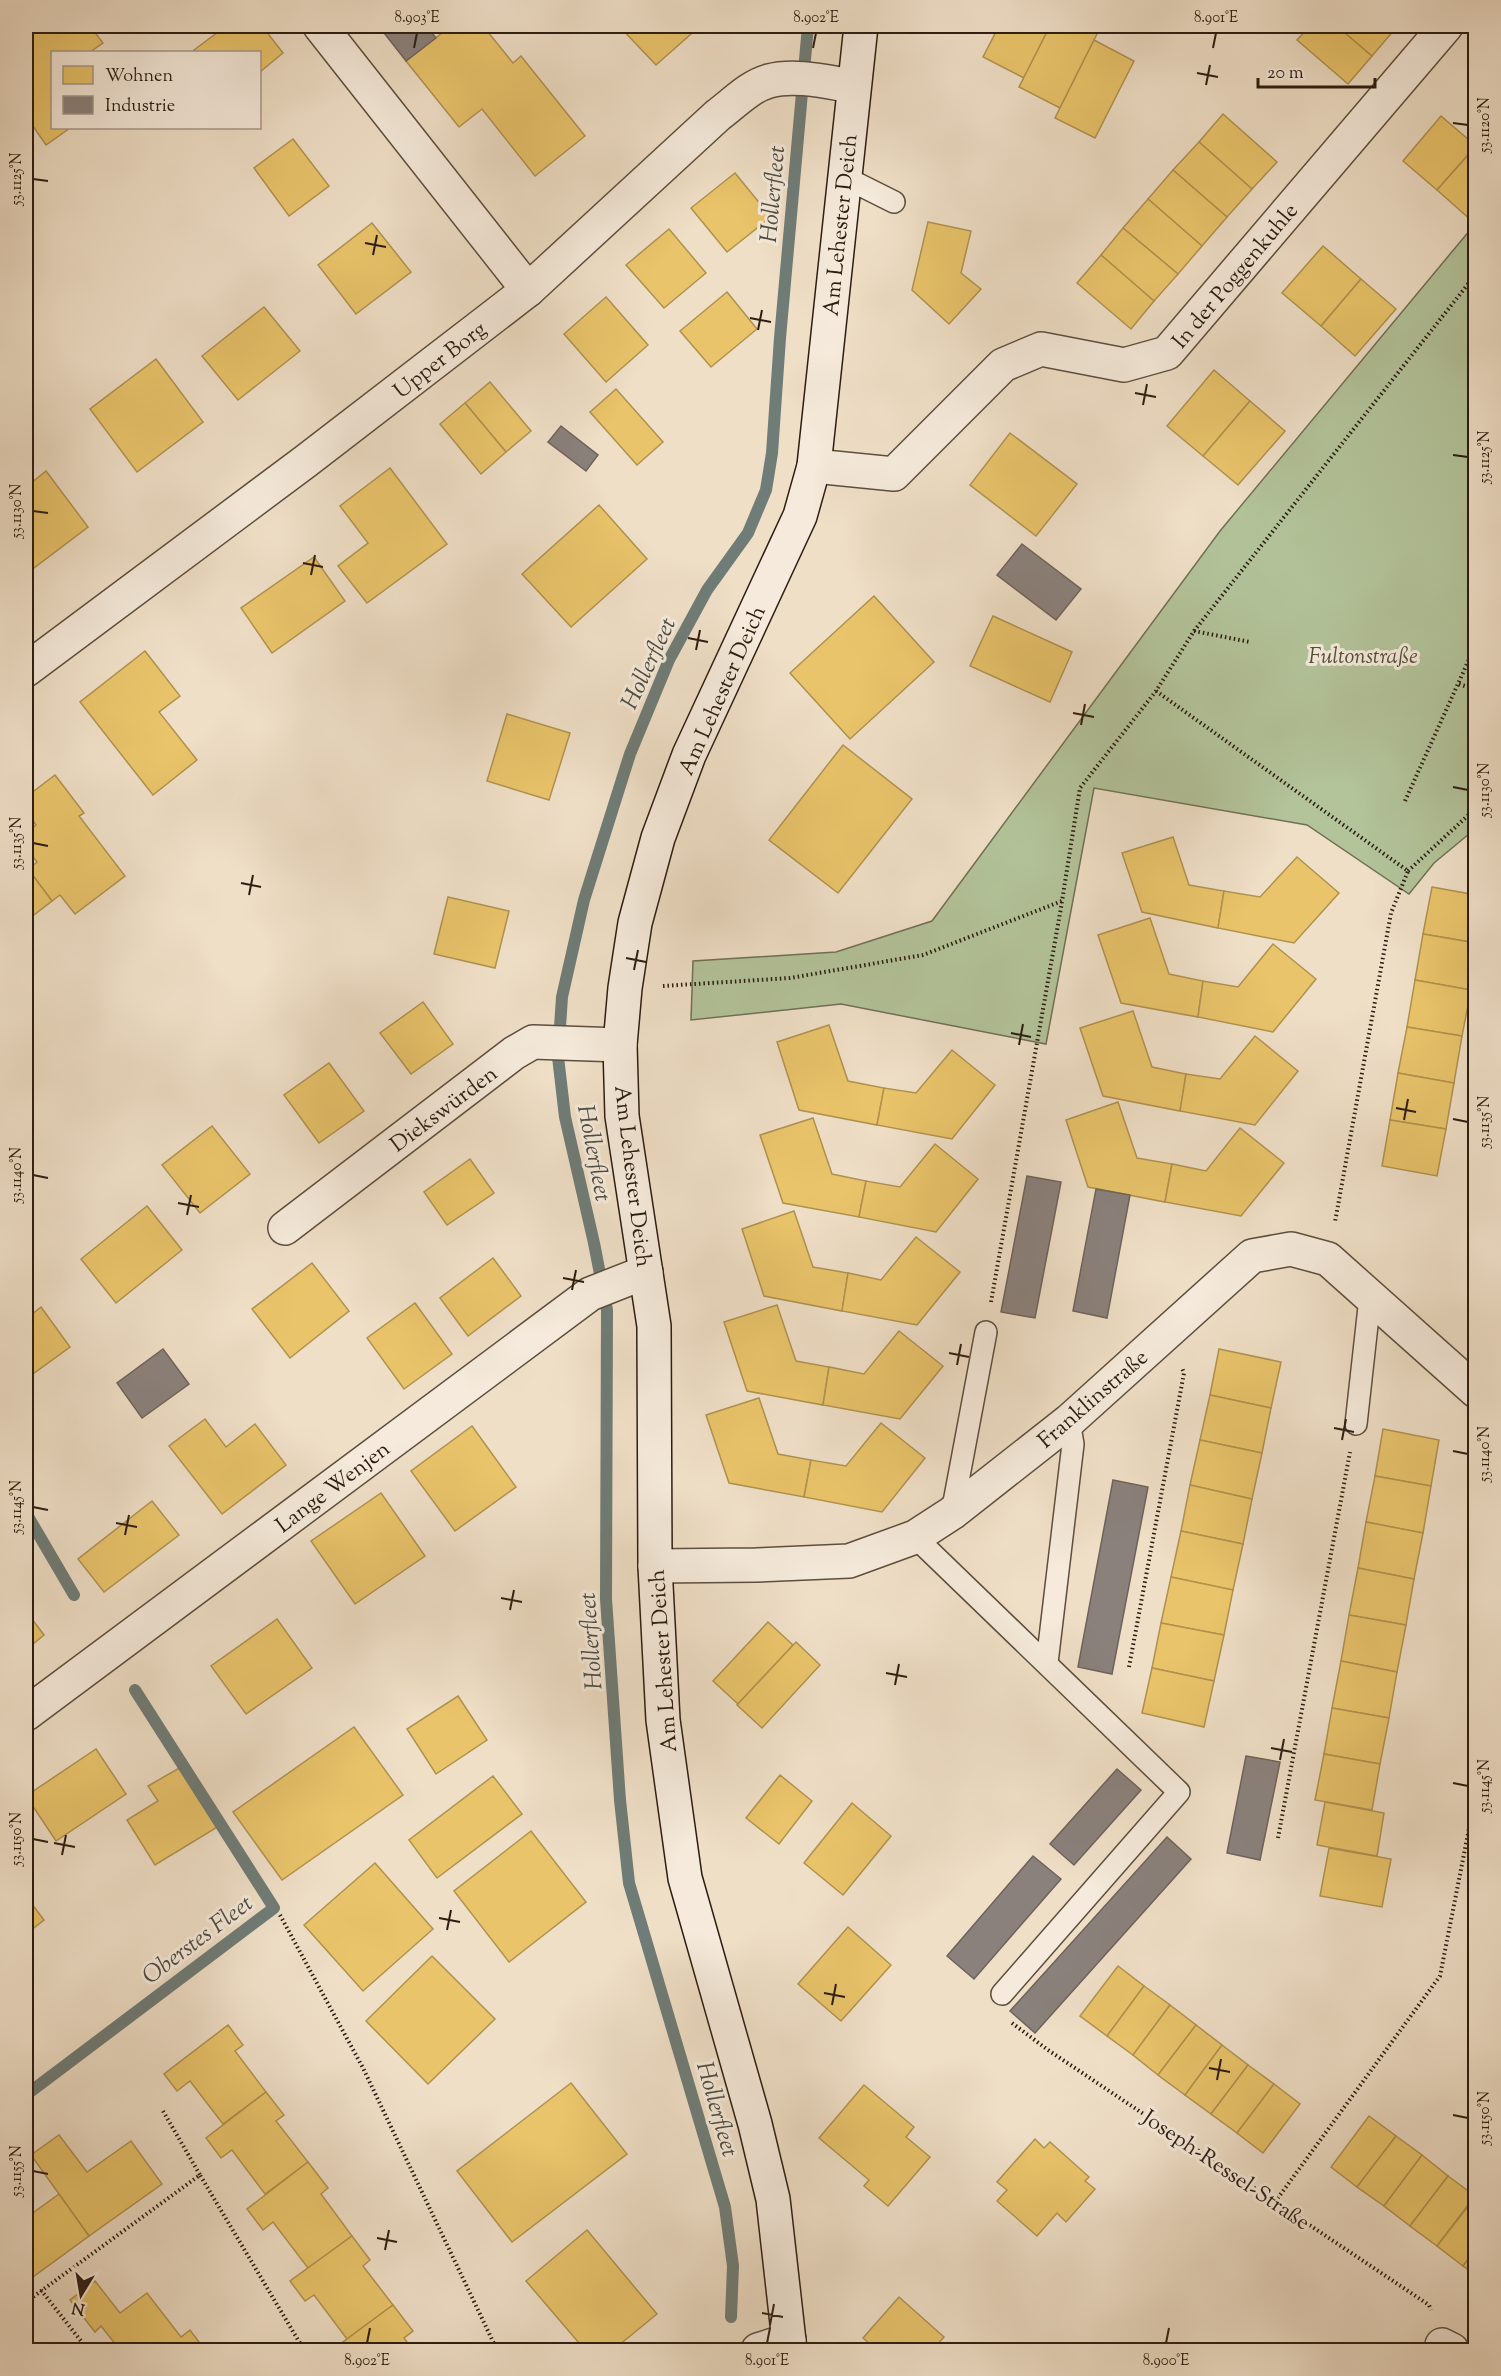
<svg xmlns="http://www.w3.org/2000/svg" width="1501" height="2376" font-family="'Sorts Mill Goudy',serif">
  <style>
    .green { fill: #b3c39a; stroke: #707056; stroke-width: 1.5 }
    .homes { fill: #e9c46a; stroke: #b0924f; stroke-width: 1.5 }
    .industry { fill: #8a817c; stroke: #6e635c; stroke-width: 1.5 }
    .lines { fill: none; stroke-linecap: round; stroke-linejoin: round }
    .stream { stroke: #6f7c77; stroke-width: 12 }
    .lane-casing { stroke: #5d4e3e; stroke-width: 24 }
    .street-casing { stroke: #5d4e3e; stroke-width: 36 }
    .secondary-casing { stroke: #2c1d11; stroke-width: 36 }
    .path { stroke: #2c1d11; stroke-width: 4; stroke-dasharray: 1.5 3; stroke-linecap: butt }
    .lane { stroke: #f5eadb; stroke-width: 21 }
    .street { stroke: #f5eadb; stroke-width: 33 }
    .secondary { stroke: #f5eadb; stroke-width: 33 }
    .ticks { fill: none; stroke: #2c1d11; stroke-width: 2 }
    .labels { text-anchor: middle; stroke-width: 6; stroke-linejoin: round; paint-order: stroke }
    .street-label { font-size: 22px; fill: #2c1d11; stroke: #f5eadb }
    .park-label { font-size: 22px; font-style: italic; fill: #544f3a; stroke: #f5eadb }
    .water-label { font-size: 24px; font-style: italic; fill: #4d4d44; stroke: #f5eadb }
    .neatline { fill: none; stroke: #2c1d11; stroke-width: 2 }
    .ticks-label { font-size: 15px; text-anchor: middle; fill: #2c1d11 }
  </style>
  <rect width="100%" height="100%" fill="#efdfc7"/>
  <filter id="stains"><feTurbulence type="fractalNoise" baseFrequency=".00333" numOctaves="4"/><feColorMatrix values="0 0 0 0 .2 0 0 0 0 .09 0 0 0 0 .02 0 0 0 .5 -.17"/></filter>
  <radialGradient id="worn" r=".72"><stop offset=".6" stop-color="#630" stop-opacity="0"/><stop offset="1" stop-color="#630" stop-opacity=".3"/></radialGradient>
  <polygon class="green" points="1475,224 1475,829 1434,863 1409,894 1307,825 1094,788 1046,1044 841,1004 691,1020 693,961 836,952 932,921 1220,531"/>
  <g class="homes">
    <polygon points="26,26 90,26 103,43 90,52 52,52 52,128 70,128 46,145 26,116"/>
    <polygon points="226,26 262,26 283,53 260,72 260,52 196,52 194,50"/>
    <polygon points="451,26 483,26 513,63 521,56 585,136 535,176 482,109 459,127 406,61"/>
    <polygon points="619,26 700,26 656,65"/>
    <polygon points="999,26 1050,26 1024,78 983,57"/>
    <polygon points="1050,26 1089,26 1099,30 1060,108 1019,87"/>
    <polygon points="1310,26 1337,26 1372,56 1348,84 1297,40"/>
    <polygon points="1337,26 1393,26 1396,28 1372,56"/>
    <polygon points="1094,40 1134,61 1095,138 1055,118"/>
    <polygon points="1223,114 1277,162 1252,189 1199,142"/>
    <polygon points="1441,116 1476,146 1437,190 1403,161"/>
    <polygon points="293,139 329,186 289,216 254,168"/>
    <polygon points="1199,142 1252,189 1227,217 1173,170"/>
    <polygon points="1476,146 1476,217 1472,221 1437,190"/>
    <polygon points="1173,170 1227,217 1202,246 1148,199"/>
    <polygon points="735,173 771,217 727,252 691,208"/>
    <polygon points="1148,199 1202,246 1178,274 1123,228"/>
    <polygon points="928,222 971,231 961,273 981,289 949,324 912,290"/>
    <polygon points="372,223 411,272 356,314 318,265"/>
    <polygon points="1123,228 1178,274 1154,301 1101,255"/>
    <polygon points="669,229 706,273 664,308 626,265"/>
    <polygon points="1323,246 1361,279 1321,326 1282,293"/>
    <polygon points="1101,255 1154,301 1131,329 1077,283"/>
    <polygon points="1361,279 1396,309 1355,356 1321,326"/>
    <polygon points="727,292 757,329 711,367 680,331"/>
    <polygon points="606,297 648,345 606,382 564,334"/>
    <polygon points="264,307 300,351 238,400 202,356"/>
    <polygon points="156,359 203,422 137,472 90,409"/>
    <polygon points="1214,370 1250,401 1203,456 1167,426"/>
    <polygon points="490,382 531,431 506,452 465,403"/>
    <polygon points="616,389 663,442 637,465 590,412"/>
    <polygon points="1250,401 1285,431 1238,485 1203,456"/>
    <polygon points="465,403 506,452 481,474 440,424"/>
    <polygon points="1010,433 1077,484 1036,536 970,485"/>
    <polygon points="390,468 447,544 367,603 338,566 368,543 340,506"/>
    <polygon points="46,471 88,527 26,574 26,487"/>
    <polygon points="599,505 647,559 571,627 522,574"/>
    <polygon points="314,557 345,601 272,653 241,608"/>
    <polygon points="874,596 934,662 850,739 790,673"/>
    <polygon points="993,616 1072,652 1050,702 970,666"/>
    <polygon points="145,651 180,696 159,712 197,760 153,795 80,702"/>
    <polygon points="507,714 570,733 549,800 487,781"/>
    <polygon points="843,745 912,799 838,893 769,840"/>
    <polygon points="55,775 84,813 79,816 125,876 75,914 60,895 52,901 28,869 37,862 26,847 26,834 36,825 26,811 26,797"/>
    <polygon points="1173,837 1189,885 1224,891 1218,928 1142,912 1122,853"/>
    <polygon points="1297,857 1339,893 1294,943 1218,928 1224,891 1260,897"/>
    <polygon points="28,869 52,901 26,921 26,871"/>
    <polygon points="1432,887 1476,895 1476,943 1423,934"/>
    <polygon points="448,897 509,911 495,968 434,954"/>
    <polygon points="1150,918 1169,974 1203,981 1198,1017 1121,1003 1098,935"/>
    <polygon points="1423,934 1476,943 1476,964 1471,990 1415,980"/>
    <polygon points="1273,944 1316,979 1273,1032 1198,1017 1203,981 1238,987"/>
    <polygon points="1415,980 1471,990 1462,1036 1407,1027"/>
    <polygon points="423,1002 453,1044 411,1074 380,1033"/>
    <polygon points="1133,1011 1152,1067 1186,1074 1180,1111 1103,1096 1080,1028"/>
    <polygon points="829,1025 848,1081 884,1088 877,1125 799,1110 777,1042"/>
    <polygon points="1407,1027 1462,1036 1454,1083 1398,1073"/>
    <polygon points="1255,1036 1298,1071 1255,1125 1180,1111 1186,1074 1220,1079"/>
    <polygon points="952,1050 995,1085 952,1139 877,1125 884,1088 916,1093"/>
    <polygon points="329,1063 364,1111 319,1143 284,1095"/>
    <polygon points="1398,1073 1454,1083 1446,1129 1390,1120"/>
    <polygon points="1118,1102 1137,1158 1172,1164 1165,1202 1088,1187 1066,1120"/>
    <polygon points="813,1118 832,1174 866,1181 859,1217 783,1203 760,1135"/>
    <polygon points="1390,1120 1446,1129 1437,1176 1382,1166"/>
    <polygon points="212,1126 250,1174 200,1213 162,1165"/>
    <polygon points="1240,1128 1284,1163 1241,1216 1165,1202 1172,1164 1206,1171"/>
    <polygon points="935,1144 978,1179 936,1232 859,1217 866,1181 900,1187"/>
    <polygon points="470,1159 494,1193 447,1225 424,1192"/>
    <polygon points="147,1206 182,1250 116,1303 81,1259"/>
    <polygon points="794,1211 813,1267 848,1273 842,1311 764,1296 742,1229"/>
    <polygon points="916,1237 960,1272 917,1325 842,1311 848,1273 881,1280"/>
    <polygon points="493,1258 521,1296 468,1336 440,1298"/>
    <polygon points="312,1263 349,1311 290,1358 252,1309"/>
    <polygon points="415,1303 452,1354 404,1389 367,1338"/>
    <polygon points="777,1305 796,1361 829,1367 823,1405 747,1391 724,1322"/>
    <polygon points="41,1307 70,1347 26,1379 26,1319"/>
    <polygon points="899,1331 943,1366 900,1419 823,1405 829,1367 864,1374"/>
    <polygon points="1219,1349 1281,1362 1271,1408 1210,1395"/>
    <polygon points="1210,1395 1271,1408 1262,1453 1200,1440"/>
    <polygon points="759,1398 778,1454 811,1460 804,1497 729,1483 706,1415"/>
    <polygon points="205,1419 226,1447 255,1424 286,1465 222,1514 169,1446"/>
    <polygon points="881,1423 925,1458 882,1512 804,1497 811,1460 846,1466"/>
    <polygon points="472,1426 516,1487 455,1531 411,1471"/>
    <polygon points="1383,1429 1439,1440 1431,1486 1375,1476"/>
    <polygon points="1200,1440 1262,1453 1252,1499 1190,1485"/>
    <polygon points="1375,1476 1431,1486 1423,1533 1366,1522"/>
    <polygon points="1190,1485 1252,1499 1243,1544 1181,1531"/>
    <polygon points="381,1493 425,1556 355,1604 311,1541"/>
    <polygon points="152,1501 179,1535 104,1592 78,1559"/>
    <polygon points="1366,1522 1423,1533 1414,1579 1358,1568"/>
    <polygon points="1181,1531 1243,1544 1233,1590 1171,1577"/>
    <polygon points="1358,1568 1414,1579 1406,1625 1349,1615"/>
    <polygon points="1171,1577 1233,1590 1224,1635 1161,1623"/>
    <polygon points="26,1611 44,1635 26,1650"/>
    <polygon points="1349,1615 1406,1625 1397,1672 1341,1661"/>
    <polygon points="277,1619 312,1668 246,1714 211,1666"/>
    <polygon points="768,1622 793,1645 738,1704 713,1681"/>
    <polygon points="1161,1623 1224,1635 1214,1681 1152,1668"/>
    <polygon points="796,1642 820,1665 762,1728 737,1705"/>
    <polygon points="1341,1661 1397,1672 1389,1718 1332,1708"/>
    <polygon points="1152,1668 1214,1681 1204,1727 1142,1713"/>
    <polygon points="458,1696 487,1740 436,1774 407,1729"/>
    <polygon points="1332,1708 1389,1718 1380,1764 1324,1754"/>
    <polygon points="354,1727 403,1795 282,1880 233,1812"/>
    <polygon points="96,1749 126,1794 56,1841 26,1796"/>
    <polygon points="1324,1754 1380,1764 1372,1810 1315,1800"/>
    <polygon points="181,1767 219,1826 155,1865 127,1820 158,1801 148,1786"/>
    <polygon points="780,1775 812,1801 779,1844 746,1818"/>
    <polygon points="493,1776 522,1814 437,1878 409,1840"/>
    <polygon points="1325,1802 1384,1813 1377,1856 1317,1845"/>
    <polygon points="852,1803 891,1836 843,1895 804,1863"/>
    <polygon points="531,1831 586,1902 509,1962 454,1891"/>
    <polygon points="1329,1848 1391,1859 1382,1907 1320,1896"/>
    <polygon points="375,1863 433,1929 363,1991 304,1925"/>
    <polygon points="26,1896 44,1920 26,1934"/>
    <polygon points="848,1927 891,1965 841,2021 798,1984"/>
    <polygon points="432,1956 495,2019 428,2084 366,2021"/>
    <polygon points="1118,1966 1144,1986 1107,2036 1080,2016"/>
    <polygon points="1144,1986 1170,2005 1133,2055 1107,2036"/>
    <polygon points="1170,2005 1196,2025 1158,2075 1133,2055"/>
    <polygon points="228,2025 243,2045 235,2051 266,2092 223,2124 190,2081 177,2091 164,2074"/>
    <polygon points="1196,2025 1222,2045 1185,2095 1158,2075"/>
    <polygon points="1222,2045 1248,2065 1211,2114 1185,2095"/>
    <polygon points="1248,2065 1274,2084 1237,2133 1211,2114"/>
    <polygon points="571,2083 627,2154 512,2242 457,2171"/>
    <polygon points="1274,2084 1300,2104 1263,2153 1237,2133"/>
    <polygon points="864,2085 914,2127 906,2137 930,2157 888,2206 864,2186 869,2180 819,2138"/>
    <polygon points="266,2092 284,2115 276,2121 308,2162 265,2194 232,2150 221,2158 206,2138"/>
    <polygon points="1369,2116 1396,2136 1357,2187 1331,2167"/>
    <polygon points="59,2135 87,2172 131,2141 162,2184 89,2236 31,2155"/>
    <polygon points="1396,2136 1422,2155 1384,2206 1357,2187"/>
    <polygon points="1035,2139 1044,2148 1050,2142 1089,2177 1085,2181 1095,2189 1066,2222 1057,2213 1037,2236 997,2201 1007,2190 997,2182"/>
    <polygon points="1422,2155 1448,2176 1410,2226 1384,2206"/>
    <polygon points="308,2162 328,2188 321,2194 352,2236 308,2268 273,2222 263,2230 247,2209"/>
    <polygon points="1448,2176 1475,2196 1437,2246 1410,2226"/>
    <polygon points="59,2194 89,2236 26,2282 26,2218"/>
    <polygon points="1476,2196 1476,2249 1463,2266 1437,2246"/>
    <polygon points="587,2230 657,2314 613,2350 585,2350 526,2281"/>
    <polygon points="352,2236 370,2260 363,2266 393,2305 347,2339 314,2295 305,2301 290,2281"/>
    <polygon points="1476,2249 1476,2275 1463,2266"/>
    <polygon points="95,2281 120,2313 147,2293 181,2337 190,2330 205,2350 120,2350 101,2326 95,2332 70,2300"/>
    <polygon points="899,2297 944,2337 932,2350 877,2350 863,2338"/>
    <polygon points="393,2305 413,2331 404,2338 413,2350 332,2350"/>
  </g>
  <g class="industry">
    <polygon points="393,26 426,26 436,38 406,61 384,33"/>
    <polygon points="561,426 598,455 586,471 548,442"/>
    <polygon points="1022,544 1081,589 1056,620 997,575"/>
    <polygon points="1027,1176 1061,1182 1035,1318 1001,1312"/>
    <polygon points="1096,1189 1130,1195 1107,1318 1073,1311"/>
    <polygon points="163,1349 189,1384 142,1418 117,1383"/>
    <polygon points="1113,1480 1148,1487 1112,1674 1078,1667"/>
    <polygon points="1246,1756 1280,1762 1260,1860 1227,1853"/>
    <polygon points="1117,1769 1141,1790 1074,1865 1050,1844"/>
    <polygon points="1167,1837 1191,1859 1035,2033 1010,2011"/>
    <polygon points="1033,1856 1061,1879 974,1979 947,1956"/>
  </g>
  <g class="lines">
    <g class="stream">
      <polyline points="26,1513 74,1595"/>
      <polyline points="26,2095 274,1908 135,1690"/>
      <polyline points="731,2317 733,2266 725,2207 629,1883 620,1800 606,1599 607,1310 594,1243 565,1117 558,1057 562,997 584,900 630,754 669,660 707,590 748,533 766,490 772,453 780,338 808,26"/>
    </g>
    <g class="lane-casing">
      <g id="lane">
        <polyline points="844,177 894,202"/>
        <polyline points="1356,1424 1370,1298"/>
        <polyline points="952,1513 986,1332"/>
        <polyline points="915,1537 1179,1792 1002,1994"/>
        <polyline points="1047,1663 1073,1444 1069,1421"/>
      </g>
    </g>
    <g class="street-casing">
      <g id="street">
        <polyline points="320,26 528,290"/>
        <polyline points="814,466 894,474 1003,365 1041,349 1124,365 1167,353 1446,26"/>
        <path d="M26,670L306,461L528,290L718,115C733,104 750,86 769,81C795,74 827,82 853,86"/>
        <polyline points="285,1228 514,1053 533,1042 620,1045"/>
        <polyline points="655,1566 756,1565 849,1561 915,1537 952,1513 1069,1421 1252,1256 1291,1249 1328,1259 1476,1391"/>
        <polyline points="26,1714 590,1294 646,1272"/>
        <polyline points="1442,2345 1452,2350"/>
        <polyline points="758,2350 789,2340"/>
      </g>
    </g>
    <g class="secondary-casing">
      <polyline id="secondary" points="790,2350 773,2199 755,2124 685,1878 663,1720 655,1566 654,1326 622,1116 620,1045 625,988 635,923 658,838 689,755 800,516 814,466 861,26"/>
    </g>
    <g class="path">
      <polyline points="1194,631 1250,642"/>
      <polyline points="1459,684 1476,690"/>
      <polyline points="1156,691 1408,871 1391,913 1335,1222"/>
      <polyline points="1405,801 1476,644"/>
      <polyline points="1408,871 1476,808"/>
      <polyline points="663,986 790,978 923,955 1062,901 1080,788 1156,691 1194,631 1476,274"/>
      <polyline points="991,1302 1062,902"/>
      <polyline points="1129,1667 1184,1373 1182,1368"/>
      <polyline points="1278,1838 1350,1452"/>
      <polyline points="280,1915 363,2068 497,2350"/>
      <polyline points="1012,2023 1048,2050 1429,2305 1431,2310"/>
      <polyline points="163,2111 200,2175"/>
      <polyline points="1275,2202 1440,1976 1476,1793"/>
      <polyline points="41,2290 88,2350"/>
      <polyline points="26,2302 200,2175 304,2350"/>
    </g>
    <use href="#lane" class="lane"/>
    <use href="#street" class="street"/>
    <use href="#secondary" class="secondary"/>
  </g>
  <path class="ticks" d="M414,48L417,33M813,48L816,33M1213,48L1216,33M1197,73L1218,77M1206,85L1210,65M1453,123L1468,125M33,179L48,181M365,243L386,247M373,255L377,235M750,318L771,322M758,330L762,310M1135,393L1156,397M1143,405L1147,384M1453,455L1468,457M33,511L48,513M303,563L323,567M311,575L315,555M688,638L708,642M696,650L700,630M1073,713L1094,717M1081,725L1085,704M1453,787L1468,790M33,843L48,846M241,883L261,887M249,895L253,875M626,958L646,962M634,970L638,950M1011,1033L1031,1037M1019,1045L1023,1024M1396,1108L1416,1112M1453,1119L1468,1122M1404,1120L1408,1099M33,1175L48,1178M178,1203L199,1207M187,1215L191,1195M563,1278L584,1282M572,1290L576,1270M949,1353L969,1357M957,1365L961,1344M1334,1428L1354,1432M1342,1440L1346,1419M1453,1451L1468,1454M33,1507L48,1510M116,1523L137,1527M125,1535L129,1515M501,1598L522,1602M510,1610L514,1590M886,1673L907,1677M895,1685L899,1664M1271,1748L1292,1752M1280,1760L1284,1739M1453,1783L1468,1786M33,1839L48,1842M54,1843L75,1847M62,1855L66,1835M439,1918L460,1922M447,1930L451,1910M824,1993L845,1997M832,2005L836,1984M1209,2068L1230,2072M1217,2080L1221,2059M1453,2115L1468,2118M33,2171L48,2174M377,2238L397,2242M385,2250L389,2230M762,2313L783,2317M770,2325L774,2304M367,2343L370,2328M767,2343L770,2328M1166,2343L1169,2328"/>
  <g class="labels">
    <g class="street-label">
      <text transform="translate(839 225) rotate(-84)" y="8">Am Lehester Deich</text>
      <text transform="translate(1234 275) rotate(-50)" y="8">In der Poggenkuhle</text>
      <text transform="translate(439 359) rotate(-38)" y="8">Upper Borg</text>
      <text transform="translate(721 690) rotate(-66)" y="8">Am Lehester Deich</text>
      <text transform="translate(443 1108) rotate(-37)" y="8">Diekswürden</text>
      <text transform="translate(634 1176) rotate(83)" y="8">Am Lehester Deich</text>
      <text transform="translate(1092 1398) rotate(-41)" y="8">Franklinstraße</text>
      <text transform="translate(332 1486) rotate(-37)" y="8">Lange Wenjen</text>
      <text transform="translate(662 1661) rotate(-94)" y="8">Am Lehester Deich</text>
      <text transform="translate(1227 2169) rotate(34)" y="8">Joseph-Ressel-Straße</text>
    </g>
    <g class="park-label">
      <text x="1363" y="663">Fultonstraße</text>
    </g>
    <g class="water-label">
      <text transform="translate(772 194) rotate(-85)" y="8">Hollerfleet</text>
      <text transform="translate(648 663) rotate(-65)" y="8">Hollerfleet</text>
      <text transform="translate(595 1153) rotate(79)" y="8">Hollerfleet</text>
      <text transform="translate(590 1641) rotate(-94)" y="8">Hollerfleet</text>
      <text transform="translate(197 1939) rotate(-37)" y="8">Oberstes Fleet</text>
      <text transform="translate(718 2109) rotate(74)" y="8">Hollerfleet</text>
    </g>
  </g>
  <rect width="1501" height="2376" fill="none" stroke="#efdfc7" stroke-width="66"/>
  <rect x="51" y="51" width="210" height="78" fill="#f5eadb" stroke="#a5988a" stroke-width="1.5"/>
  <rect x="63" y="66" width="30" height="18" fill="#e9c46a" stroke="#a5988a" stroke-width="1.5"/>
  <text x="105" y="81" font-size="18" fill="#2c1d11">Wohnen</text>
  <rect x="63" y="96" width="30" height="18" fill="#8a817c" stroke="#a5988a" stroke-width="1.5"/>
  <text x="105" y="111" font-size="18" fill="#2c1d11">Industrie</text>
  <g transform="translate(81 2295) rotate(191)" stroke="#f5eadb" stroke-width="4.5" paint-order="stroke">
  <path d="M0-4.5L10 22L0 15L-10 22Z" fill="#2c1d11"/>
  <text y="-9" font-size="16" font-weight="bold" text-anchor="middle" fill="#2c1d11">N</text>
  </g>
  <path d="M1258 78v9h117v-9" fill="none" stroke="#2c1d11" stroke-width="3"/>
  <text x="1267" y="78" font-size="18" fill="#2c1d11" stroke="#f5eadb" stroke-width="4.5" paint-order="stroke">20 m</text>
  <rect x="33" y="33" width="1435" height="2310" class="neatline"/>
  <g class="ticks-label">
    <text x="417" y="22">8.903°E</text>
    <text x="816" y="22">8.902°E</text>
    <text x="1216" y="22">8.901°E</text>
    <text transform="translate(1484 125) rotate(-90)" y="5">53.1120°N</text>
    <text transform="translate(16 179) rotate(-90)" y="5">53.1125°N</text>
    <text transform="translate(1484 457) rotate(-90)" y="5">53.1125°N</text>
    <text transform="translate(16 511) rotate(-90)" y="5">53.1130°N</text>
    <text transform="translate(1484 790) rotate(-90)" y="5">53.1130°N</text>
    <text transform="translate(16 843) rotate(-90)" y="5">53.1135°N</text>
    <text transform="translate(1484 1122) rotate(-90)" y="5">53.1135°N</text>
    <text transform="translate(16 1175) rotate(-90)" y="5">53.1140°N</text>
    <text transform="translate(1484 1454) rotate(-90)" y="5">53.1140°N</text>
    <text transform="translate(16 1507) rotate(-90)" y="5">53.1145°N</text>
    <text transform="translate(1484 1786) rotate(-90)" y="5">53.1145°N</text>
    <text transform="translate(16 1839) rotate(-90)" y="5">53.1150°N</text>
    <text transform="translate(1484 2118) rotate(-90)" y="5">53.1150°N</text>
    <text transform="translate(16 2171) rotate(-90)" y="5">53.1155°N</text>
    <text x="367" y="2365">8.902°E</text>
    <text x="767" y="2365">8.901°E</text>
    <text x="1166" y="2365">8.900°E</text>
  </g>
  <rect width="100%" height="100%" filter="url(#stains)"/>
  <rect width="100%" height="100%" fill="url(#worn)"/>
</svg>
